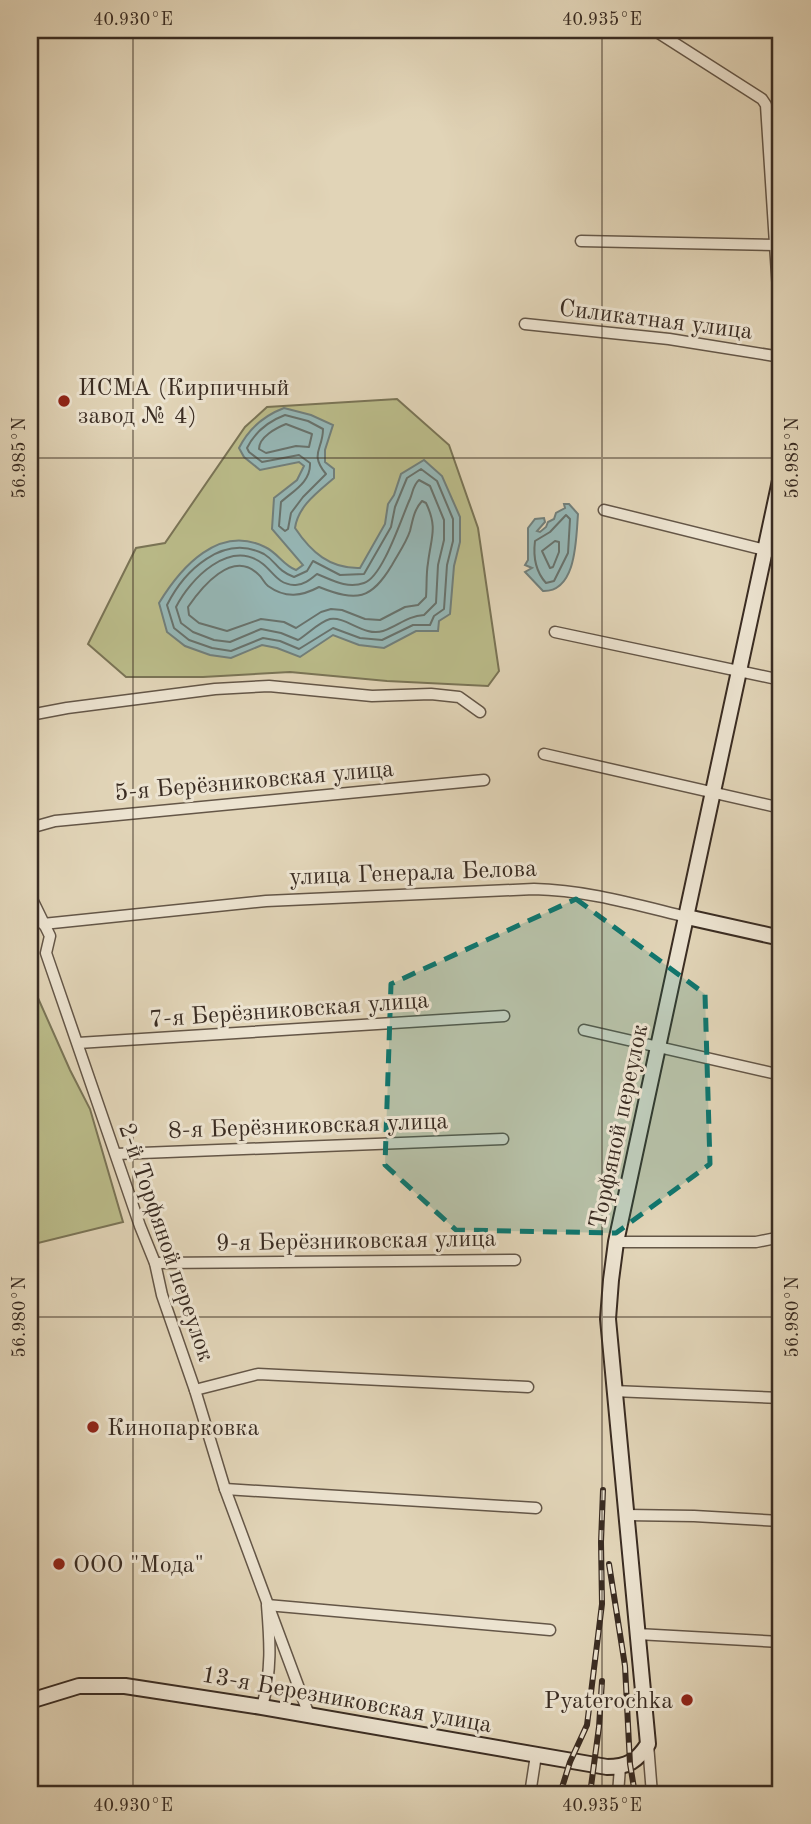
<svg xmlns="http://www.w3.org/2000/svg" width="811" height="1824" font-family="'Old Standard TT',serif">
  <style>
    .green { fill: #babb89; stroke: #7a7456; stroke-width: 2 }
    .water { fill: #96b7b6; stroke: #717f7b; stroke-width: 2 }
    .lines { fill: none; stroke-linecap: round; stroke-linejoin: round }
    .shore { stroke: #68726c; stroke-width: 2 }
    .street-casing { stroke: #645647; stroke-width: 13 }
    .secondary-casing { stroke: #3a2c22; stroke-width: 18 }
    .street { stroke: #ece3d0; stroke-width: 10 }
    .secondary { stroke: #ece3d0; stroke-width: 14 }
    .rail-casing { stroke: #3a2c22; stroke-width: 6 }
    .rail { stroke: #ece3d0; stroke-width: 3.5; stroke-dasharray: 10; stroke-linecap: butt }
    .marked { fill: #0f766e; fill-opacity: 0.2; stroke: #0f766e; stroke-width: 5; stroke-dasharray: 14 9; stroke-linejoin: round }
    .ticks { fill: none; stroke: #3a2c22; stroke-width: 2; stroke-opacity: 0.45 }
    .poi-dot { fill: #8f2418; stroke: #ece3d0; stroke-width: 2.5 }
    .labels { text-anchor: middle; stroke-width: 6; stroke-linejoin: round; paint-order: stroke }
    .street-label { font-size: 24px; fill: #3a2c22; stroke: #ece3d0 }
    .poi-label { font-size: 24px; fill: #3a2c22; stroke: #ece3d0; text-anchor: start }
    .neatline { fill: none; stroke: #3a2c22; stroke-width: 2.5 }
    .ticks-label { font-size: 18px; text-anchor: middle; fill: #3a2c22 }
  </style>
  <rect width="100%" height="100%" fill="#e1d4b7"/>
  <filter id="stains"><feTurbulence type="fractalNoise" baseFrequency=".00286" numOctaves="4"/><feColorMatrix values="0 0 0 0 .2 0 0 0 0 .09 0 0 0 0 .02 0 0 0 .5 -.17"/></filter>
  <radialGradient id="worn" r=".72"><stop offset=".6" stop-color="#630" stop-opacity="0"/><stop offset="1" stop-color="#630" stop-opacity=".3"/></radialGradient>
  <g class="green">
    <polygon points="397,399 449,445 478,528 499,671 488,686 387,681 290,672 203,677 126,677 88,644 136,548 165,543 245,427 267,407"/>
    <polygon points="30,980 70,1070 90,1109 123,1222 30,1245"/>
  </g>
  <g class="water">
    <path d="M284,408L311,415L333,425L325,450V462L334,469V478C318,492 298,506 295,528C311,552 330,569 360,568L385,524L388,504L394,495L401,474L424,460L442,476L460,517V542L454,566L450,614L439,621L438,631H416L384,648L359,645L333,635L300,657L277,648L262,645L231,658L210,655L185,646L167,632L159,603C181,567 219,524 265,547C278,553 283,565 296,570L303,565L272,529L274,498L297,480L304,466L299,462L260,470L244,457L239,448C249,428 263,416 284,408Z"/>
    <path d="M564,504H569L578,514C576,538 577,592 543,591L525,572L532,568L525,565L528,560V528L535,519L544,518L545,522L537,531L540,532L546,527L548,522L554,519L556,513L565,508Z"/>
  </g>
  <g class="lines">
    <g class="shore">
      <path d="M285,415L308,421L323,429C323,450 309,453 326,474L303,497L291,513L288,529L285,531L279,526L281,502C293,491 311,482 310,463L299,455L262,462L249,452L247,448C255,432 269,421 285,415Z"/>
      <path d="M286,424L312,434L309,447L296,446L266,453L259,449C259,437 276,428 286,424Z"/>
      <path d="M421,469L437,481L453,519V541L447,565L444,609L434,616L430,625H413L382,640L360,638L333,628L299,649L280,641L263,638L231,651L212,648L189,640L174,628L167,605C184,571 223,533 264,554C277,562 276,570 294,577L307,571L313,561L340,575L364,574L391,527L395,507L407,478Z"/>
      <path d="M419,480L430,486L444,520V540L438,565L436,603L424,615C407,616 398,626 383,631C364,637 346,616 330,619C319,622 308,634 298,640L281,633L261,629L230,642L214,640L193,632L181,623L176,607C190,579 230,538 263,564C274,573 278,584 294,585C303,586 311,579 317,574C332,580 347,589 364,583C383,577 402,516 410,499C413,492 413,485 419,480Z"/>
      <path d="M422,501L426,503C438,528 431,537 428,563C426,574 427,585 426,597L418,605L405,607L380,620L365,619L342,610L331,609L321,612L296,628L284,622L261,619L227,631L199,623L189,615L188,607C201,588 232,549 258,574C262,577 264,583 268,586C286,599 302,596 319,587C357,602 371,600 392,565C398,554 406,543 410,531C413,519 414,510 422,501Z"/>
      <path d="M566,515L570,519L568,553L554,581L546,583C536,572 533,557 535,541L550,532Z"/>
      <polygon points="555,541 559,542 559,552 553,567 550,568 542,551"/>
    </g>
    <g class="street-casing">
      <g id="street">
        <polyline points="654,30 762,99 766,105 781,336"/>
        <polyline points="581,241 776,245"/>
        <polyline points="525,324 669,339 781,357"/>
        <polyline points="604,510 781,554"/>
        <polyline points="555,632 781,680"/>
        <polyline points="30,715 67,708 215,689 269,686 372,696 431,694 459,697 480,712"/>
        <polyline points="544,754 781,808"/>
        <polyline points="30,828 55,821 484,780"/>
        <polyline points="30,895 50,936 46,953 140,1226 155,1263 162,1295 195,1390 225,1489 309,1715"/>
        <path d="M43,924L266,901L534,889C586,890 637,905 687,917"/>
        <polyline points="584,1030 781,1075"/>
        <polyline points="78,1043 504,1016"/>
        <polyline points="116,1154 503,1139"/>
        <polyline points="616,1242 756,1242 781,1237"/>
        <polyline points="155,1263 515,1260"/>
        <polyline points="195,1390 258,1374 528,1387"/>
        <polyline points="613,1391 781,1398"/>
        <polyline points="225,1489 536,1508"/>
        <polyline points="626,1515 694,1516 781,1521"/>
        <polyline points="637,1634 781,1642"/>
        <path d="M262,1707C272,1670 270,1642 267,1605L550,1630"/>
        <polyline points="648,1744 652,1794"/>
        <polyline points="530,1794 536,1755"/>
        <polyline points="618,1794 620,1767"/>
      </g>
    </g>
    <g class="secondary-casing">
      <g id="secondary">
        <polyline points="687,917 781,938"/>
        <path d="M30,1701L79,1686H125L262,1707L607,1767C628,1767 637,1761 648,1744L608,1319L611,1280L616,1242L781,476"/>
      </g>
    </g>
    <use href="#street" class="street"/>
    <use href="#secondary" class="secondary"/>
    <g class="rail-casing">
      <g id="rail">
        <polyline points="609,1564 625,1666 630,1764 635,1794"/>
        <polyline points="560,1794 570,1762 587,1725 602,1604 601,1542 603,1490"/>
        <polyline points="590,1794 599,1727 602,1681"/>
      </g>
    </g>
    <use href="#rail" class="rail"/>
  </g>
  <path class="marked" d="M576,899L705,994L710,1164L616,1233L456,1230L385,1165L391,984Z"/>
  <path class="ticks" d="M133,30V1794M602,30V1794M30,458H781M30,1317H781"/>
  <g class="poi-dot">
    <circle cx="64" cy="401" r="7"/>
    <circle cx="93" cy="1427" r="7"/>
    <circle cx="59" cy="1564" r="7"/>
    <circle cx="687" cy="1700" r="7"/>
  </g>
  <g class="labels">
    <g class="street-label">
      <text transform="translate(656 319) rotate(7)" y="8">Силикатная улица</text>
      <text transform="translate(254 780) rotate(-5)" y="8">5-я Берёзниковская улица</text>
      <text transform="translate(413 872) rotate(-2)" y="8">улица Генерала Белова</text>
      <text transform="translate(289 1009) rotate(-4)" y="8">7-я Берёзниковская улица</text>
      <text transform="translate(308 1125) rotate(-2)" y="8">8-я Берёзниковская улица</text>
      <text transform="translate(618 1126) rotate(-78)" y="8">Торфяной переулок</text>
      <text transform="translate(356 1240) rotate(-1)" y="8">9-я Берёзниковская улица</text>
      <text transform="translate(167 1242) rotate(71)" y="8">2-й Торфяной переулок</text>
      <text transform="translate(347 1699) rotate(10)" y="8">13-я Березниковская улица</text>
    </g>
    <g class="poi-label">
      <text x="78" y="395">ИСМА (Кирпичный<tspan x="78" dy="28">завод № 4)</tspan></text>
      <text x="107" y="1435">Кинопарковка</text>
      <text x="73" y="1572">ООО "Мода"</text>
      <text x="673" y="1708" text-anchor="end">Pyaterochka</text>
    </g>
  </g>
  <rect width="811" height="1824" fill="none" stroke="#e1d4b7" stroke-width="77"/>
  <rect x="38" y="38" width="734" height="1748" class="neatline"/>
  <g class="ticks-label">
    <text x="133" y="25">40.930°E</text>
    <text x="602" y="25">40.935°E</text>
    <text transform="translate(19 458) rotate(-90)" y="6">56.985°N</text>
    <text transform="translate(792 458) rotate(-90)" y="6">56.985°N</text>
    <text transform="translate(19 1317) rotate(-90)" y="6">56.980°N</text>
    <text transform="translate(792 1317) rotate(-90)" y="6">56.980°N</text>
    <text x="133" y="1811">40.930°E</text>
    <text x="602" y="1811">40.935°E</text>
  </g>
  <rect width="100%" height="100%" filter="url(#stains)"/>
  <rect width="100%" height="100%" fill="url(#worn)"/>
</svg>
